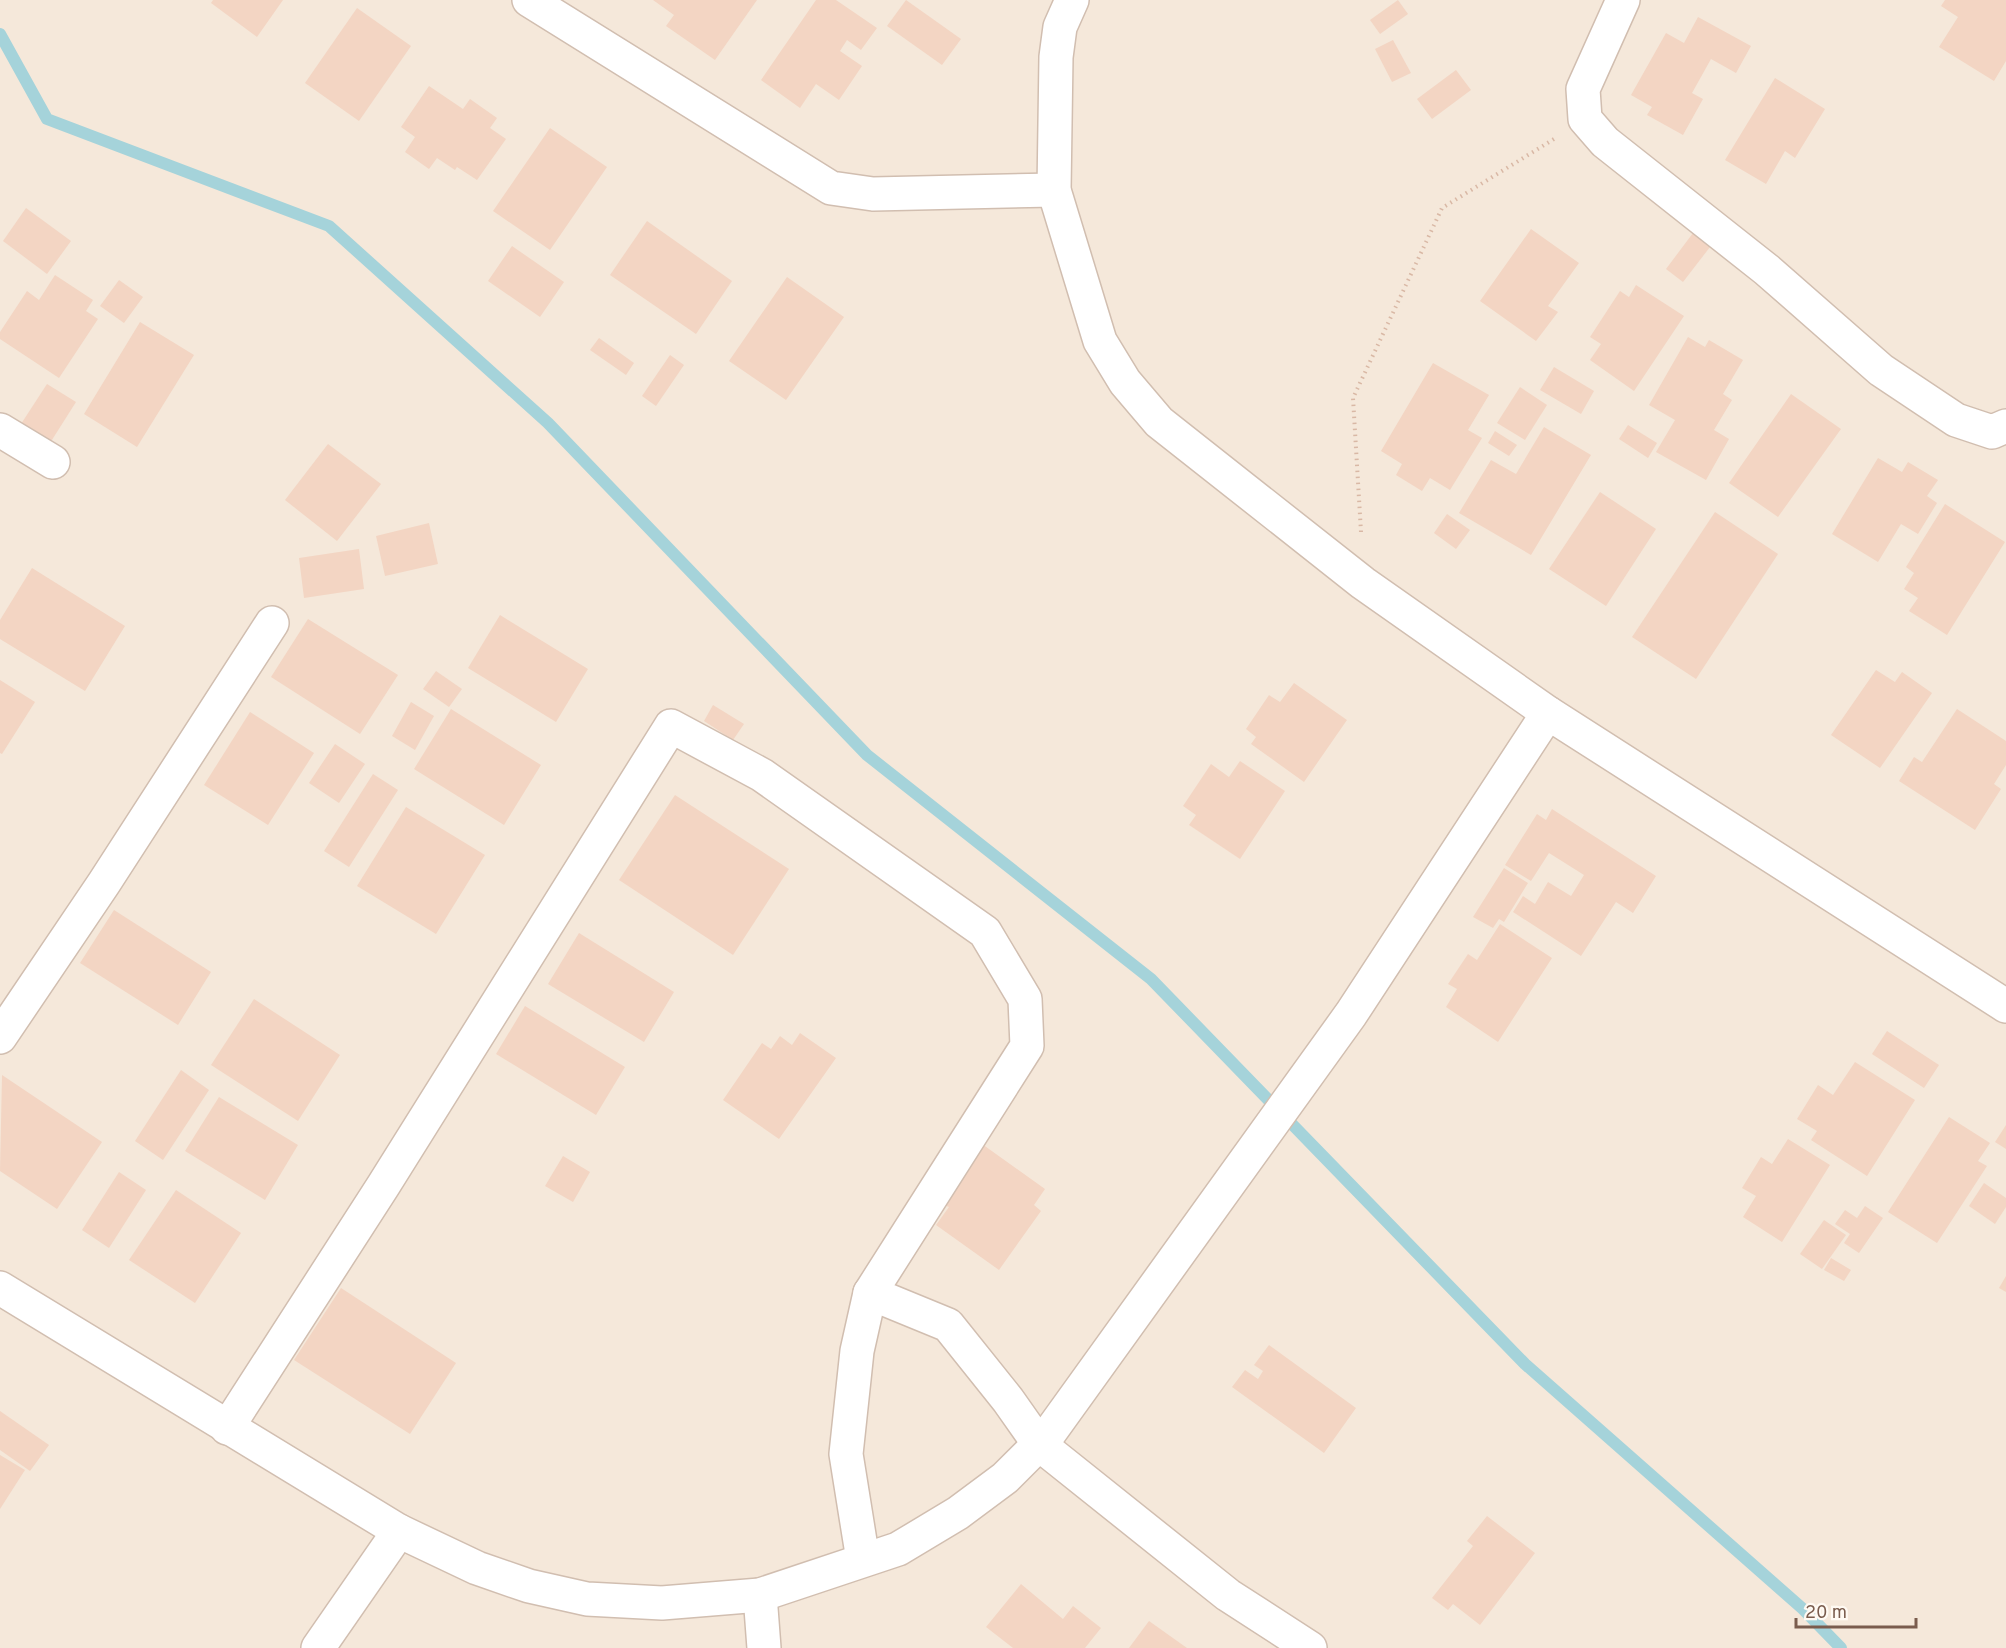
<svg xmlns="http://www.w3.org/2000/svg" width="2006" height="1648" font-family="Overpass,sans-serif">
  <style>
    .residential { fill: #f5e8da }
    .lines { fill: none; stroke-linecap: round; stroke-linejoin: round }
    .stream { stroke: #a5d3da; stroke-width: 12 }
    .building { fill: #f3d5c3 }
    .street-casing { stroke: #d1beb0; stroke-width: 36 }
    .path { stroke: #d9b8a5; stroke-width: 4; stroke-dasharray: 1.5 4.5; stroke-linecap: butt }
    .street { stroke: #fff; stroke-width: 33 }
  </style>
  <rect width="100%" height="100%" fill="#fdf6ec"/>
  <rect class="residential" x="0" y="0" width="2006" height="1648"/>
  <g class="lines">
    <polyline class="stream" points="0,34 47,119 329,226 548,423 867,755 1151,979 1525,1364 1803,1609 1841,1648"/>
  </g>
  <g class="building">
    <polygon points="213,0 283,0 257,37 211,3"/>
    <polygon points="653,0 757,0 715,60 666,26 674,15"/>
    <polygon points="816,0 836,0 877,28 861,50 847,40 840,51 862,66 839,100 816,84 800,108 761,80"/>
    <polygon points="906,0 961,39 942,65 887,26"/>
    <polygon points="1398,0 1408,14 1380,34 1370,20"/>
    <polygon points="1945,0 2006,0 2006,61 1994,81 1939,47 1958,17 1941,6"/>
    <polygon points="357,8 411,46 359,121 305,83"/>
    <polygon points="1698,17 1751,46 1736,73 1711,59 1692,93 1703,99 1683,135 1647,115 1652,107 1631,95 1666,33 1684,43"/>
    <polygon points="1393,40 1411,73 1392,82 1375,49"/>
    <polygon points="1456,70 1471,90 1432,119 1417,99"/>
    <polygon points="1775,78 1825,109 1795,158 1785,151 1766,184 1725,160"/>
    <polygon points="429,86 463,109 470,99 497,118 490,128 506,139 477,180 457,167 455,170 437,158 429,169 405,152 415,137 401,127"/>
    <polygon points="550,128 607,167 550,250 493,211"/>
    <polygon points="26,208 71,241 47,274 3,241"/>
    <polygon points="647,221 732,281 696,334 610,275"/>
    <polygon points="1531,229 1579,263 1548,306 1558,312 1536,341 1480,301"/>
    <polygon points="1693,233 1710,247 1683,282 1666,269"/>
    <polygon points="512,246 564,282 540,317 488,281"/>
    <polygon points="55,275 93,300 86,311 98,319 59,378 0,339 0,332 27,291 39,300"/>
    <polygon points="787,277 844,317 786,400 729,361"/>
    <polygon points="119,280 143,297 124,323 100,306"/>
    <polygon points="1636,285 1684,316 1634,391 1590,360 1601,344 1590,337 1620,291 1629,297"/>
    <polygon points="140,322 194,355 137,447 84,414"/>
    <polygon points="1688,337 1705,347 1709,340 1743,360 1723,394 1732,400 1714,430 1729,439 1706,480 1656,452 1675,420 1649,405"/>
    <polygon points="599,338 634,363 626,375 590,350"/>
    <polygon points="670,355 684,365 656,406 642,396"/>
    <polygon points="1433,363 1489,395 1468,430 1482,438 1450,490 1430,478 1422,491 1396,475 1402,464 1381,451"/>
    <polygon points="1554,367 1594,391 1581,414 1540,390"/>
    <polygon points="47,384 76,402 50,443 21,424"/>
    <polygon points="1520,387 1547,405 1525,440 1497,423"/>
    <polygon points="1791,394 1841,429 1778,517 1729,483"/>
    <polygon points="1628,425 1657,443 1648,458 1619,439"/>
    <polygon points="1544,427 1591,455 1531,555 1459,513 1491,460 1516,474"/>
    <polygon points="1495,431 1517,445 1509,456 1488,443"/>
    <polygon points="328,444 381,484 337,541 285,500"/>
    <polygon points="1878,458 1902,472 1908,462 1938,480 1927,496 1937,503 1918,534 1901,524 1878,562 1832,534"/>
    <polygon points="1600,492 1656,529 1606,606 1549,569"/>
    <polygon points="1945,504 2005,542 1947,635 1909,611 1918,598 1904,589 1914,573 1906,567"/>
    <polygon points="1715,512 1778,554 1696,679 1632,637"/>
    <polygon points="1447,514 1470,530 1456,549 1434,533"/>
    <polygon points="429,523 438,564 385,576 376,536"/>
    <polygon points="359,549 364,589 304,598 299,558"/>
    <polygon points="32,568 125,626 85,691 0,639 0,620"/>
    <polygon points="500,615 588,669 556,722 468,668"/>
    <polygon points="308,619 398,675 360,734 271,677"/>
    <polygon points="1876,670 1895,682 1902,672 1932,693 1880,768 1831,735"/>
    <polygon points="436,671 462,689 449,707 423,689"/>
    <polygon points="0,680 35,702 2,754 0,753"/>
    <polygon points="1294,683 1347,720 1304,782 1251,744 1256,737 1246,729 1269,695 1280,702"/>
    <polygon points="411,702 434,716 415,750 392,736"/>
    <polygon points="713,705 744,724 733,740 704,721"/>
    <polygon points="451,709 541,765 504,825 414,769"/>
    <polygon points="1957,709 2006,741 2006,765 1994,784 2001,789 1975,830 1899,781 1914,757 1922,762"/>
    <polygon points="250,712 314,753 268,825 204,785"/>
    <polygon points="335,744 365,764 339,803 309,783"/>
    <polygon points="1240,761 1285,791 1240,859 1189,825 1196,815 1183,806 1211,764 1229,777"/>
    <polygon points="373,774 398,790 349,867 324,851"/>
    <polygon points="675,795 789,869 733,955 619,880"/>
    <polygon points="406,807 485,855 436,934 357,886"/>
    <polygon points="1552,809 1656,876 1633,913 1616,902 1581,956 1513,912 1523,896 1535,904 1548,882 1571,896 1584,875 1549,853 1531,881 1505,865 1537,814 1546,820"/>
    <polygon points="1504,868 1528,883 1504,922 1499,919 1493,928 1473,917"/>
    <polygon points="114,910 211,972 178,1025 80,963"/>
    <polygon points="1500,924 1552,958 1498,1042 1446,1007 1457,989 1448,984 1468,954 1477,960"/>
    <polygon points="579,933 674,992 644,1042 548,984"/>
    <polygon points="254,999 340,1055 298,1121 211,1065"/>
    <polygon points="525,1006 625,1067 596,1115 496,1054"/>
    <polygon points="1887,1031 1939,1065 1924,1088 1872,1054"/>
    <polygon points="800,1033 836,1058 779,1139 723,1100 762,1043 771,1049 780,1036 792,1045"/>
    <polygon points="1855,1062 1915,1100 1867,1176 1811,1140 1817,1131 1797,1119 1818,1085 1833,1095"/>
    <polygon points="181,1070 209,1090 163,1160 135,1141"/>
    <polygon points="2,1075 102,1142 57,1209 0,1171"/>
    <polygon points="219,1097 298,1145 265,1200 185,1151"/>
    <polygon points="1949,1117 1990,1143 1978,1161 1987,1166 1937,1243 1888,1212"/>
    <polygon points="2006,1125 2006,1149 1995,1142"/>
    <polygon points="1788,1139 1830,1165 1782,1242 1743,1217 1756,1196 1742,1188 1761,1157 1772,1164"/>
    <polygon points="982,1144 1045,1189 1034,1205 1041,1211 999,1270 936,1225 949,1207 939,1203"/>
    <polygon points="563,1156 590,1172 573,1202 545,1186"/>
    <polygon points="119,1172 146,1190 109,1248 82,1230"/>
    <polygon points="1984,1183 2006,1198 2006,1207 1995,1224 1969,1206"/>
    <polygon points="176,1190 241,1233 195,1303 129,1260"/>
    <polygon points="1865,1206 1883,1218 1859,1253 1844,1243 1850,1234 1835,1224 1845,1210 1857,1218"/>
    <polygon points="1824,1220 1846,1235 1822,1269 1800,1254"/>
    <polygon points="1831,1258 1851,1270 1844,1281 1824,1270"/>
    <polygon points="2006,1276 2006,1292 1999,1288"/>
    <polygon points="341,1288 456,1363 410,1434 294,1360"/>
    <polygon points="1269,1345 1356,1408 1324,1453 1232,1387 1245,1370 1258,1379 1263,1371 1254,1365"/>
    <polygon points="0,1411 49,1445 30,1471 0,1450"/>
    <polygon points="0,1455 25,1470 0,1509"/>
    <polygon points="1487,1516 1535,1553 1480,1625 1453,1604 1448,1610 1432,1598 1473,1546 1467,1541"/>
    <polygon points="1021,1584 1063,1619 1073,1606 1101,1628 1085,1648 1013,1648 986,1627"/>
    <polygon points="1149,1621 1187,1648 1129,1648"/>
  </g>
  <g class="lines">
    <g class="street-casing">
      <g id="street">
        <polyline points="529,0 831,188 873,194 1054,190"/>
        <polyline points="1072,0 1060,27 1056,57 1054,190 1100,341 1125,382 1159,422 1363,583 1548,713 2006,1006"/>
        <polyline points="1623,0 1583,89 1585,119 1605,142 1767,270 1881,370 1956,420 1992,432 2006,426"/>
        <polyline points="0,430 53,462"/>
        <polyline points="0,1037 104,883 272,623"/>
        <polyline points="0,1288 399,1531 477,1568 529,1586 587,1599 662,1603 760,1595 898,1549 958,1513 1005,1478 1048,1435 1351,1014 1548,713"/>
        <polyline points="870,1293 948,1325 1008,1400 1039,1444 1228,1595 1310,1648"/>
        <polyline points="227,1428 383,1186 671,726 762,775 985,932 1025,999 1027,1046 870,1293 857,1351 846,1454 863,1560"/>
        <polyline points="760,1595 764,1648"/>
        <polyline points="318,1648 399,1531"/>
      </g>
    </g>
    <polyline class="path" points="1361,532 1353,398 1442,208 1554,139"/>
    <use href="#street" class="street"/>
  </g>
  <path d="M1796 1618v9h120v-9" fill="none" stroke="#7a5c4d" stroke-width="3"/>
  <text x="1805" y="1618" font-size="18" fill="#7a5c4d" stroke="#fffaf3" stroke-width="4.5" paint-order="stroke">20 m</text>
</svg>
